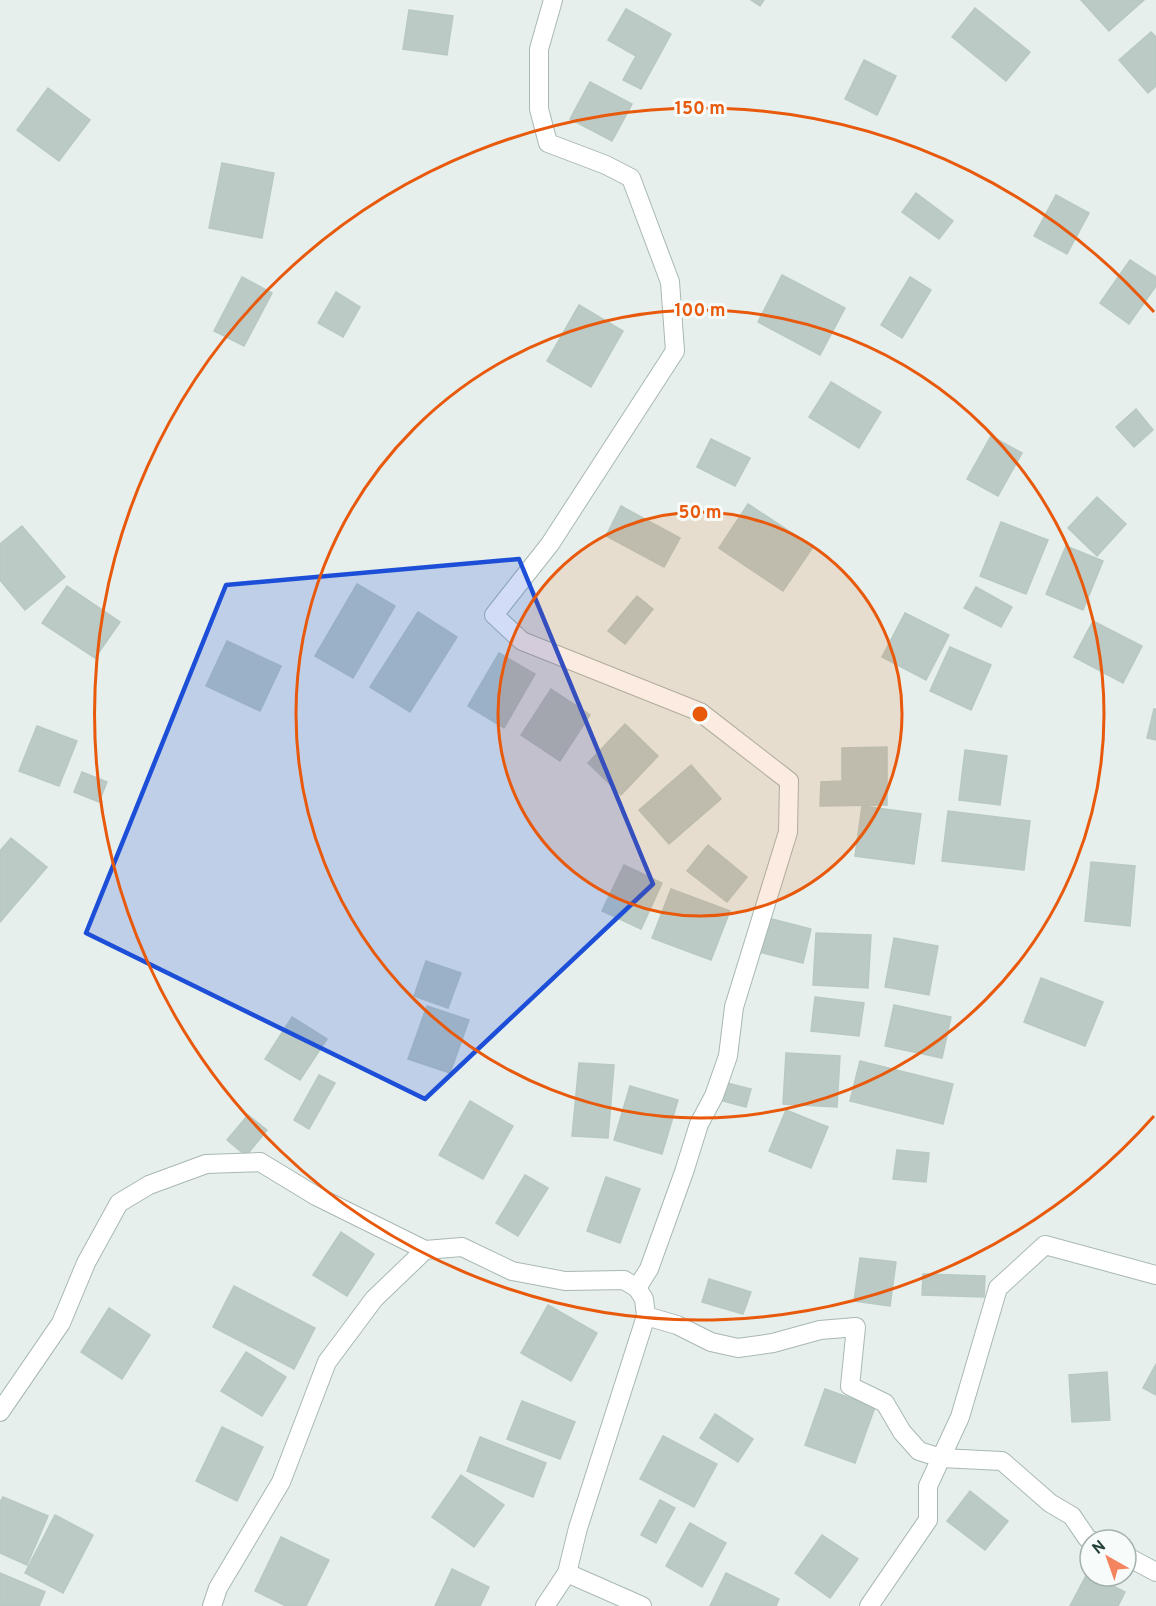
<svg xmlns="http://www.w3.org/2000/svg" width="1156" height="1606" font-family="Overpass,sans-serif">
  <style>
    .building { fill: #bbcac4; stroke: #b8c9c2; stroke-width: 1.5 }
    .lines { fill: none; stroke-linecap: round; stroke-linejoin: round }
    .street-casing { stroke: #a8b8b2; stroke-width: 20 }
    .street { stroke: #fff; stroke-width: 18 }
    .marked { fill: #1d4ed8; fill-opacity: 0.2; stroke: #1d4ed8; stroke-width: 4.5; stroke-linejoin: round }
    .ring { fill: none; stroke: #e8590c; stroke-width: 3 }
    .centre { fill: #e8590c; stroke: #f7fbf9; stroke-width: 3 }
    .ring-label { font-size: 18px; text-anchor: middle; font-weight: bold; fill: #e8590c; stroke: #f7fbf9; stroke-width: 6; stroke-linejoin: round; paint-order: stroke }
  </style>
  <rect width="100%" height="100%" fill="#e6efeb"/>
  <g class="building">
    <polygon points="751,0 764,0 760,6"/>
    <polygon points="1081,0 1144,0 1109,31"/>
    <polygon points="975,8 1030,52 1006,81 952,37"/>
    <polygon points="626,9 671,34 641,89 623,80 636,56 608,40"/>
    <polygon points="409,10 453,16 447,55 403,49"/>
    <polygon points="1151,32 1156,37 1156,86 1148,93 1119,60"/>
    <polygon points="864,60 896,76 877,115 845,99"/>
    <polygon points="590,82 632,104 612,141 570,119"/>
    <polygon points="48,88 90,120 59,161 17,130"/>
    <polygon points="222,163 274,173 262,238 209,228"/>
    <polygon points="916,193 953,221 939,239 902,212"/>
    <polygon points="1056,195 1089,213 1067,254 1034,236"/>
    <polygon points="1130,260 1156,277 1156,286 1129,324 1100,303"/>
    <polygon points="782,275 845,308 820,355 758,322"/>
    <polygon points="242,277 272,293 244,346 214,331"/>
    <polygon points="910,277 931,290 902,338 881,325"/>
    <polygon points="336,292 360,307 343,337 318,323"/>
    <polygon points="579,305 623,331 591,387 547,361"/>
    <polygon points="831,382 881,412 859,448 809,417"/>
    <polygon points="1136,409 1153,430 1134,447 1116,427"/>
    <polygon points="991,436 1022,453 998,496 967,479"/>
    <polygon points="711,439 750,458 735,486 697,467"/>
    <polygon points="1097,497 1126,524 1097,556 1068,528"/>
    <polygon points="748,504 813,547 783,591 719,548"/>
    <polygon points="621,506 680,538 664,567 606,536"/>
    <polygon points="1001,522 1048,540 1026,594 980,576"/>
    <polygon points="22,526 65,577 25,610 0,580 0,544"/>
    <polygon points="1066,546 1103,561 1083,610 1046,594"/>
    <polygon points="357,584 395,606 353,678 315,656"/>
    <polygon points="67,586 120,622 95,658 42,623"/>
    <polygon points="976,587 1012,607 1001,627 964,608"/>
    <polygon points="637,596 653,609 625,644 608,631"/>
    <polygon points="418,612 457,637 410,712 370,687"/>
    <polygon points="905,613 949,635 926,680 882,657"/>
    <polygon points="1093,621 1142,646 1123,683 1074,657"/>
    <polygon points="227,641 281,666 260,711 206,686"/>
    <polygon points="950,647 991,665 971,710 930,691"/>
    <polygon points="499,653 535,674 504,728 468,706"/>
    <polygon points="551,689 590,715 560,761 521,735"/>
    <polygon points="1154,709 1156,709 1156,740 1147,738"/>
    <polygon points="625,724 658,756 621,795 588,763"/>
    <polygon points="37,726 77,741 59,786 19,771"/>
    <polygon points="887,747 887,805 820,806 821,782 842,781 842,748"/>
    <polygon points="965,750 1007,756 1000,805 959,800"/>
    <polygon points="691,765 721,799 669,844 639,810"/>
    <polygon points="82,772 107,782 99,802 74,792"/>
    <polygon points="862,806 921,814 914,864 855,856"/>
    <polygon points="948,811 1030,821 1024,870 942,861"/>
    <polygon points="11,838 47,867 0,922 0,851"/>
    <polygon points="708,845 747,877 727,902 687,871"/>
    <polygon points="1091,862 1135,866 1130,926 1085,921"/>
    <polygon points="624,865 662,883 641,929 602,911"/>
    <polygon points="671,889 730,911 711,960 652,938"/>
    <polygon points="768,918 811,929 803,963 759,952"/>
    <polygon points="816,933 871,935 868,988 813,985"/>
    <polygon points="894,938 938,946 929,995 885,987"/>
    <polygon points="426,961 461,973 448,1008 414,996"/>
    <polygon points="1041,978 1103,1002 1085,1046 1024,1022"/>
    <polygon points="815,997 864,1003 859,1036 811,1031"/>
    <polygon points="894,1005 951,1017 942,1058 885,1046"/>
    <polygon points="427,1006 469,1020 450,1073 408,1059"/>
    <polygon points="292,1017 327,1039 300,1080 265,1059"/>
    <polygon points="786,1053 840,1056 837,1107 783,1104"/>
    <polygon points="860,1061 953,1084 943,1124 850,1101"/>
    <polygon points="579,1063 614,1065 608,1138 572,1136"/>
    <polygon points="319,1075 335,1083 309,1129 294,1120"/>
    <polygon points="727,1083 751,1089 746,1107 723,1101"/>
    <polygon points="630,1086 678,1100 662,1154 614,1140"/>
    <polygon points="470,1101 513,1126 483,1179 439,1155"/>
    <polygon points="786,1110 828,1127 811,1168 769,1151"/>
    <polygon points="248,1115 267,1130 246,1156 227,1140"/>
    <polygon points="897,1150 929,1153 926,1182 893,1179"/>
    <polygon points="525,1175 548,1188 518,1236 496,1223"/>
    <polygon points="606,1177 640,1189 620,1243 587,1231"/>
    <polygon points="341,1232 374,1254 347,1296 313,1275"/>
    <polygon points="860,1258 896,1262 890,1306 854,1301"/>
    <polygon points="923,1274 985,1276 984,1297 922,1295"/>
    <polygon points="709,1279 751,1292 743,1314 702,1302"/>
    <polygon points="234,1286 315,1328 294,1369 213,1327"/>
    <polygon points="548,1305 597,1333 571,1381 521,1353"/>
    <polygon points="109,1308 150,1335 122,1379 81,1352"/>
    <polygon points="246,1352 286,1377 262,1416 221,1391"/>
    <polygon points="1156,1364 1156,1395 1143,1388"/>
    <polygon points="1107,1372 1110,1420 1072,1422 1069,1375"/>
    <polygon points="825,1389 875,1407 855,1463 805,1445"/>
    <polygon points="522,1401 575,1422 560,1459 507,1439"/>
    <polygon points="715,1414 753,1439 738,1462 700,1438"/>
    <polygon points="222,1427 263,1447 237,1501 196,1481"/>
    <polygon points="663,1436 717,1464 694,1507 640,1479"/>
    <polygon points="480,1437 546,1463 533,1497 467,1471"/>
    <polygon points="461,1475 504,1505 474,1547 432,1517"/>
    <polygon points="970,1491 1008,1521 985,1550 947,1521"/>
    <polygon points="3,1497 48,1516 27,1565 0,1553 0,1502"/>
    <polygon points="660,1500 675,1508 656,1543 641,1535"/>
    <polygon points="55,1515 93,1535 63,1593 25,1573"/>
    <polygon points="690,1523 726,1543 702,1587 666,1566"/>
    <polygon points="822,1535 858,1559 830,1598 795,1573"/>
    <polygon points="281,1537 329,1560 306,1606 286,1606 255,1591"/>
    <polygon points="452,1569 489,1587 480,1606 435,1606"/>
    <polygon points="1088,1572 1090,1576 1095,1576 1125,1592 1118,1606 1070,1606"/>
    <polygon points="0,1573 45,1592 39,1606 0,1606"/>
    <polygon points="726,1573 779,1599 776,1606 710,1606"/>
  </g>
  <g class="lines">
    <g class="street-casing">
      <g id="street">
        <polyline points="637,1288 644,1299 646,1316 677,1325 711,1342 738,1348 773,1343 820,1330 856,1327 850,1386 885,1403 902,1432 919,1451 941,1458 1002,1461 1050,1503 1072,1516 1087,1538 1091,1540"/>
        <polyline points="0,1412 61,1323 86,1263 119,1203 149,1185 206,1164 260,1162 316,1196 425,1250"/>
        <polyline points="1126,1556 1156,1572"/>
        <polyline points="567,1573 642,1606"/>
        <polyline points="212,1606 218,1588 281,1482 327,1362 374,1299 425,1250 462,1247 512,1271 565,1281 624,1280 637,1288 649,1269 684,1172 699,1124 714,1096 728,1056 734,1007 788,832 789,781 700,712 522,641 494,615 550,544 675,351 670,282 631,178 606,165 548,143 539,109 539,49 553,0"/>
        <polyline points="545,1606 567,1573 578,1528 646,1316"/>
        <polyline points="869,1606 928,1520 928,1486 960,1417 998,1288 1045,1245 1156,1275"/>
      </g>
    </g>
    <use href="#street" class="street"/>
  </g>
  <path class="marked" d="M519,559L653,884L425,1099L86,933L226,585Z"/>
  <circle cx="700" cy="714" r="202" fill="#e8590c" fill-opacity=".12"/>
  <g class="ring">
    <circle cx="700" cy="714" r="202"/>
    <circle cx="700" cy="714" r="404"/>
    <path d="M1154 1116A606 606 0 1 1 1154 312"/>
  </g>
  <circle cx="700" cy="714" r="9" class="centre"/>
  <g class="ring-label">
    <text x="700" y="114">150 m</text>
    <text x="700" y="316">100 m</text>
    <text x="700" y="518">50 m</text>
  </g>
  <g transform="translate(1108 1558) rotate(320)"><circle r="28" fill="#f7fbf9" stroke="#a3b1ad" stroke-width="1.5"/>
  <path d="M0-4.5L10 22L0 15L-10 22Z" fill="#f4845f"/>
  <text y="-9" font-size="16" font-weight="bold" text-anchor="middle" fill="#24423a">N</text>
  </g>
</svg>
